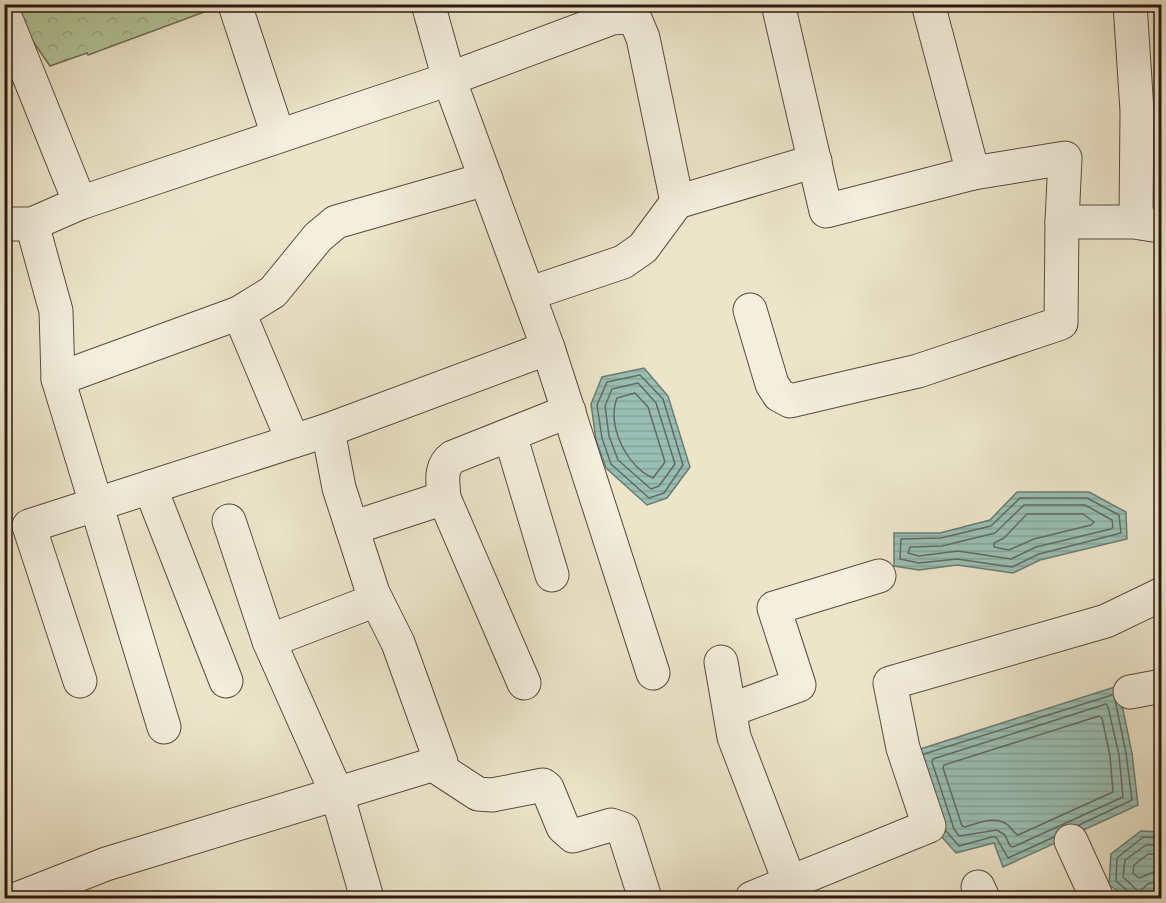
<svg xmlns="http://www.w3.org/2000/svg" width="1166" height="903" font-family="'IM FELL Double Pica',serif">
  <style>
    .park { fill: url(#park-crowns); stroke: #6f6e54; stroke-width: 1.5 }
    .water { fill: url(#water-rules); stroke: #6d7c72; stroke-width: 1.5 }
    .lines { fill: none; stroke-linecap: round; stroke-linejoin: round }
    .shore { stroke: #626b61; stroke-width: 1.5 }
    .minor-casing { stroke: #5b4a3d; stroke-width: 35 }
    .minor { stroke: #f3eedd; stroke-width: 33 }
  </style>
  <defs>
    <pattern id="park-crowns" width="20" height="18" patternUnits="userSpaceOnUse" patternTransform="scale(1.5)"><rect width="20" height="18" fill="#b3c69a"/><path d="M2 6a3 3 0 1 1 6 0M12 15a3 3 0 1 1 6 0" fill="none" stroke="#9aa984"/></pattern>
    <pattern id="water-rules" width="6" height="5" patternUnits="userSpaceOnUse" patternTransform="scale(1.5)"><rect width="6" height="5" fill="#99bfb4"/><path d="M0 2.5h6" fill="none" stroke="#84a39a"/></pattern>
  </defs>
  <rect width="100%" height="100%" fill="#ece5ca"/>
  <filter id="stains"><feTurbulence type="fractalNoise" baseFrequency=".00333" numOctaves="4"/><feColorMatrix values="0 0 0 0 .2 0 0 0 0 .09 0 0 0 0 .02 0 0 0 .5 -.17"/></filter>
  <radialGradient id="worn" r=".72"><stop offset=".6" stop-color="#630" stop-opacity="0"/><stop offset="1" stop-color="#630" stop-opacity=".3"/></radialGradient>
  <polygon class="park" points="8,5 223,5 88,55 87,53 50,66"/>
  <g class="water">
    <polygon points="644,368 668,396 690,467 667,498 647,505 606,468 596,440 591,404 602,377"/>
    <polygon points="1017,492 1089,492 1126,512 1127,539 1040,560 1013,573 957,565 919,570 894,566 894,533 940,533 990,520"/>
    <polygon points="1118,686 1132,753 1138,805 1003,867 994,843 956,853 942,837 914,751"/>
    <path d="M1141,831L1161,832V893C1135,902 1131,901 1109,885L1111,854Z"/>
  </g>
  <g class="lines">
    <g class="shore">
      <polygon points="640,375 663,399 683,465 664,493 649,498 611,464 602,438 597,405 607,382"/>
      <polygon points="638,383 656,403 675,464 659,486 651,489 618,460 609,436 605,406 612,389"/>
      <path d="M635,393L648,407L665,462L653,478C627,467 606,425 617,398Z"/>
      <polygon points="1020,498 1087,498 1119,515 1121,533 1039,554 1012,567 957,559 919,563 900,559 901,539 941,538 991,526"/>
      <polygon points="1024,505 1085,505 1112,520 1113,527 1111,529 1036,547 1011,559 958,551 919,556 908,553 910,547 942,546 995,533"/>
      <polygon points="1027,514 1083,514 1094,522 1091,525 1034,539 1009,550 994,547 994,543 1004,538"/>
      <polygon points="1106,704 1108,707 1119,755 1123,797 1013,847 1010,846 1005,835 997,830 959,836 954,829 932,762 933,759"/>
      <path d="M1099,716L1102,718L1110,756L1113,792L1018,835C1014,833 1012,829 1008,825C995,815 979,823 965,827L962,826L943,768L944,765Z"/>
      <polyline points="924,754 1112,695"/>
      <polyline points="1079,825 1132,800 1126,753 1115,700"/>
      <polyline points="946,831 959,846 992,837 996,837 1008,858 1054,837"/>
      <polyline points="1162,845 1146,845 1125,860 1123,877 1139,892 1148,884 1162,880"/>
      <polyline points="1162,854 1148,854 1134,865 1133,873 1139,878 1154,872 1162,871"/>
      <polyline points="1130,898 1129,892 1116,881 1117,858 1143,837 1162,838"/>
    </g>
    <g class="minor-casing">
      <g id="minor">
        <polyline points="237,4 235,5 278,135"/>
        <polyline points="778,4 826,211 973,173 1065,158 1062,222 1139,222"/>
        <polyline points="928,4 973,173"/>
        <polyline points="1130,4 1137,111 1136,219 1140,223 1160,226"/>
        <polyline points="4,14 80,203"/>
        <polyline points="4,224 32,224 80,203 449,79 612,18 624,17 636,21 643,38 677,202 815,161"/>
        <polyline points="32,224 56,311 58,379 164,727"/>
        <polyline points="528,294 623,262 643,248 677,202"/>
        <polyline points="750,310 772,384 779,395 790,401 918,371 1061,323 1062,222"/>
        <polyline points="239,313 293,441"/>
        <polyline points="548,348 653,673"/>
        <polyline points="58,379 239,313 273,292 318,237 336,222 486,179"/>
        <polyline points="510,435 552,575"/>
        <polyline points="150,487 226,681"/>
        <polyline points="229,521 269,641 376,600"/>
        <polyline points="352,528 444,498"/>
        <polyline points="269,641 337,794 367,898"/>
        <polyline points="721,662 734,737 790,883"/>
        <polyline points="80,681 29,526 328,430 548,348 449,79 428,4"/>
        <path d="M524,683L444,498C443,482 439,467 453,457L569,411"/>
        <polyline points="1130,692 1162,686"/>
        <polyline points="730,710 799,685 774,608 879,576"/>
        <polyline points="432,764 478,794 492,795 543,785 547,788 563,827 573,836 611,825 623,829 645,898"/>
        <polyline points="1071,841 1097,898"/>
        <polyline points="978,887 983,898"/>
        <polyline points="19,898 106,864 441,762 398,643 373,593 339,488 328,430"/>
        <polyline points="752,898 929,826 903,748 890,683 1106,621 1162,594"/>
      </g>
    </g>
    <use href="#minor" class="minor"/>
  </g>
  <rect width="1166" height="903" fill="none" stroke="#ece5ca" stroke-width="24"/>
  <rect x="6" y="6" width="1154" height="891" fill="none" stroke="#2b170e" stroke-width="3"/>
  <rect x="12" y="12" width="1142" height="879" fill="none" stroke="#2b170e" stroke-width="1.5"/>
  <rect width="100%" height="100%" filter="url(#stains)"/>
  <rect width="100%" height="100%" fill="url(#worn)"/>
</svg>
